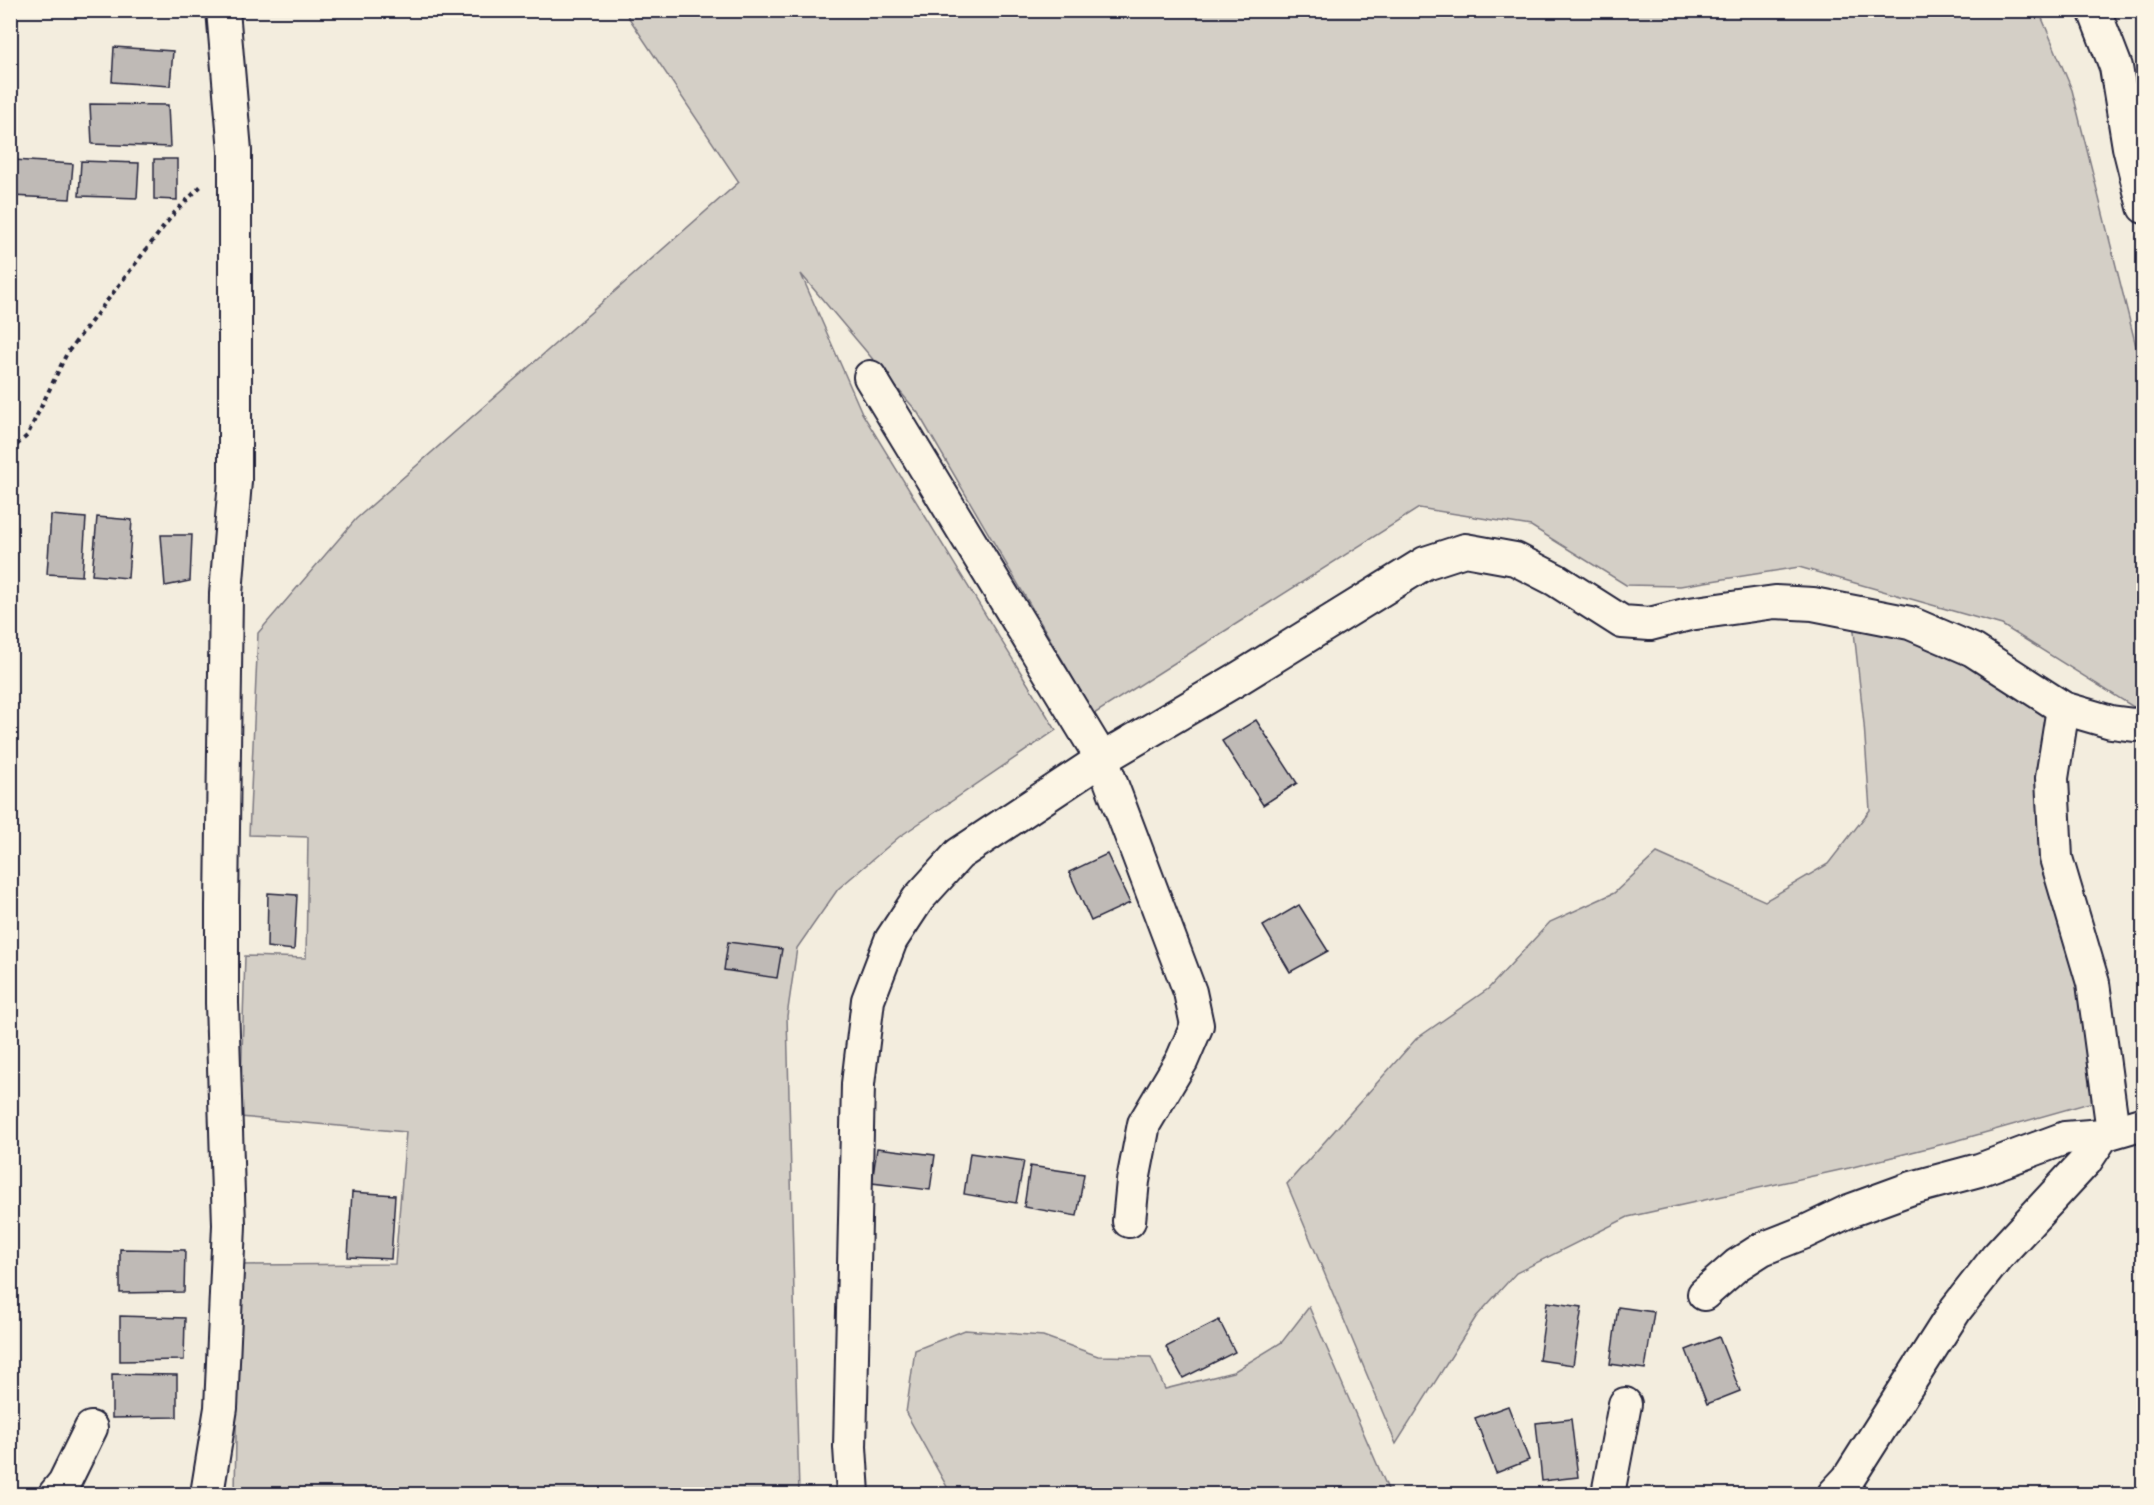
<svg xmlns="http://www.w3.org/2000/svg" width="2154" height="1505" font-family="'Architects Daughter',sans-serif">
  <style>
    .green { fill: #d4cfc6; stroke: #7b7880; stroke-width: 1.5 }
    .building { fill: #bfbab6; stroke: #22223b; stroke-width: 1.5 }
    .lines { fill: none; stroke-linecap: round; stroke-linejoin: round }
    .street-casing { stroke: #22223b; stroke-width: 36 }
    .path { stroke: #22223b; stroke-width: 4; stroke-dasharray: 4.5 4.5; stroke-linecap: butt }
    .street { stroke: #fcf5e5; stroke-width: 32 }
  </style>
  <rect width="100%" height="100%" fill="#f3edde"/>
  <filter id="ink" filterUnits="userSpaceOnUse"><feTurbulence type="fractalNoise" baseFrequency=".0167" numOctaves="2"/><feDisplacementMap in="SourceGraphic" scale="12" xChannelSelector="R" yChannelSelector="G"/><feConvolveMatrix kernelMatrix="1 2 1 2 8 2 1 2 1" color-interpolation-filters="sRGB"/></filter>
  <g filter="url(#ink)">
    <g class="green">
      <polygon points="629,11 2039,11 2072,90 2143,374 2143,713 2002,625 1799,567 1680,586 1626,585 1531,526 1419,508 1094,714 918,413 801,274 862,413 1056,730 899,837 838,889 797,948 787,1016 799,1494 265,1494 235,1493 239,1265 395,1264 406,1132 240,1117 245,956 306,958 308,837 249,835 258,633 356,519 739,182 627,15"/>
      <polygon points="1852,613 1928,635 2059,711 2064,875 2100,1100 1959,1140 1849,1168 1628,1217 1516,1273 1476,1317 1396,1444 1287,1184 1416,1039 1488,989 1550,922 1614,893 1657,853 1765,901 1828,864 1870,810 1864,724"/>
      <polygon points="1309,1307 1390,1494 951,1494 906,1413 915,1350 965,1330 1043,1336 1098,1356 1151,1357 1165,1389 1233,1372 1282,1342"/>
    </g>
    <g class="building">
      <polygon points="114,47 173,51 170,86 112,82"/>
      <polygon points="90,104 168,105 170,147 92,144"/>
      <polygon points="154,159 177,159 177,200 154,199"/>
      <polygon points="14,160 73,164 70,199 12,196"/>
      <polygon points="81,161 139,163 137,198 79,196"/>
      <polygon points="51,515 86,518 82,576 47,574"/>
      <polygon points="97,517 132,520 128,578 92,575"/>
      <polygon points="161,535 192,535 190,581 165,586"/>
      <polygon points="1256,720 1297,783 1263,805 1222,741"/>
      <polygon points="1107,854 1130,903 1091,921 1069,872"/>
      <polygon points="268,893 297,895 294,950 267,947"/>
      <polygon points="1299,905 1328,951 1290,972 1263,926"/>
      <polygon points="728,942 782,949 777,978 724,970"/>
      <polygon points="877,1148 935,1155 930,1190 872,1183"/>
      <polygon points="970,1153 1024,1161 1016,1203 964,1194"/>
      <polygon points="1030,1166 1084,1174 1077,1216 1024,1207"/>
      <polygon points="352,1192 395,1195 391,1259 348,1257"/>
      <polygon points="120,1249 185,1250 184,1292 120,1293"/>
      <polygon points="1547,1302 1582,1307 1573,1365 1539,1360"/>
      <polygon points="1618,1307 1654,1312 1645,1369 1610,1364"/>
      <polygon points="120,1316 185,1318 184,1360 120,1361"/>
      <polygon points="1219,1320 1235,1352 1183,1378 1166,1347"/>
      <polygon points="1719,1337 1740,1391 1707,1404 1686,1350"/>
      <polygon points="112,1374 177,1375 177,1417 112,1418"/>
      <polygon points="1508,1406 1529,1460 1496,1473 1475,1418"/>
      <polygon points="1571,1419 1578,1477 1542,1481 1536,1423"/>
    </g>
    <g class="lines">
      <g class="street-casing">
        <g id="street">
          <polyline points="2094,10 2116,67 2129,147 2144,207"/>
          <polyline points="870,377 1102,759 1190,992 1197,1025 1182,1060 1144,1124 1133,1181 1129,1221"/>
          <polyline points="2063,708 2052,778 2056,858 2093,983 2113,1131"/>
          <polyline points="1704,1294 1737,1265 1762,1249 1805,1232 1849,1211 1912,1188 1979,1170 2065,1138 2103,1135"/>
          <polyline points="55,1494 64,1483 91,1428"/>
          <polyline points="207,1494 221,1408 229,1225 222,1003 222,906 226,594 235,481 235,151 223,10"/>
          <polyline points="853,1494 850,1447 858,1084 868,1000 891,940 918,899 959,854 1102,759 1241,677 1425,563 1465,550 1515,559 1556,580 1622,622 1650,624 1689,614 1775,602 1813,604 1910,623 1973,650 2063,708 2111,722 2134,725 2144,723"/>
          <polyline points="1608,1494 1625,1404"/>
          <polyline points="1834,1494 1848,1479 1956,1309 1997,1257 2085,1162 2103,1135 2144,1123"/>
        </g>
      </g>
      <polyline class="path" points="10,451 27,436 67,353 175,212 201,186"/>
      <use href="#street" class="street"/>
    </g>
  </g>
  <rect width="2154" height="1505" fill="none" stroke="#fcf5e5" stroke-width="36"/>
  <rect x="18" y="18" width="2118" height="1469" fill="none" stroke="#22223b" stroke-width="2" filter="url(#ink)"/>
</svg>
